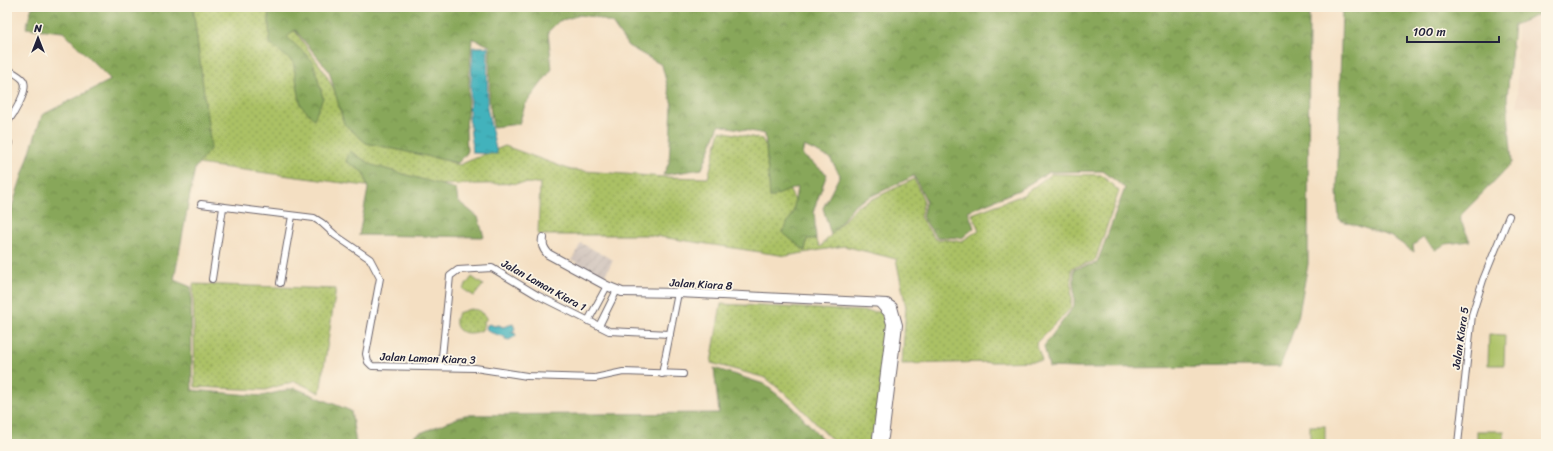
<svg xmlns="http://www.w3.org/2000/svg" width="1553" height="451" font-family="Sriracha,sans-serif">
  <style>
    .built { fill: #edd1ba }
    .industrial { fill: url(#industrial-furrows) }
    .grass { fill: url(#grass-dots); stroke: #667250 }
    .forest { fill: url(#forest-crowns); stroke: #55644a }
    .pitch { fill: #abc165; stroke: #667250 }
    .water { fill: url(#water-ripples); stroke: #326a7c }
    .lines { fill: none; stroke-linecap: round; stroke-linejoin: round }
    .minor-casing { stroke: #6c646a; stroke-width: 8 }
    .tertiary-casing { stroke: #6c646a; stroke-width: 10 }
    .minor { stroke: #fff; stroke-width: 6 }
    .tertiary { stroke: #fff; stroke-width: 8 }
    .labels { text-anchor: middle; stroke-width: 3.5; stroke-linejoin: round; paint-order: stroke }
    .street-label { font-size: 11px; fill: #22223b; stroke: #fcf5e5 }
  </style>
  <defs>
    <pattern id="industrial-furrows" width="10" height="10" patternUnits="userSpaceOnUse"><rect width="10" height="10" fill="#cec1ba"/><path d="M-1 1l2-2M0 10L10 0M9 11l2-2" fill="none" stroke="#b1a6a1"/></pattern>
    <pattern id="grass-dots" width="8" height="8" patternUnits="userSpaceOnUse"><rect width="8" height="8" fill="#abc165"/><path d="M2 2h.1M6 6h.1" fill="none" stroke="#8b9c54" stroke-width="1.8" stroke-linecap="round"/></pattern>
    <pattern id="forest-crowns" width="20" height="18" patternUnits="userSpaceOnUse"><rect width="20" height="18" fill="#88a75a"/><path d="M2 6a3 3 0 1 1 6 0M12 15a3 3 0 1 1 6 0" fill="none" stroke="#6f884c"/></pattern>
    <pattern id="water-ripples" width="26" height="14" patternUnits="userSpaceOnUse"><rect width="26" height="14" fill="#43b2bc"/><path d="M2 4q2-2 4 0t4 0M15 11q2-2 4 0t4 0" fill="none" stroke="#38909a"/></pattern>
  </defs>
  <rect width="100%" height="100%" fill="#fcf5e5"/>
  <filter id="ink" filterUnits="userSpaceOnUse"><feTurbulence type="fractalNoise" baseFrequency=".025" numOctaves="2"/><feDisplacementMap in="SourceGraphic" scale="8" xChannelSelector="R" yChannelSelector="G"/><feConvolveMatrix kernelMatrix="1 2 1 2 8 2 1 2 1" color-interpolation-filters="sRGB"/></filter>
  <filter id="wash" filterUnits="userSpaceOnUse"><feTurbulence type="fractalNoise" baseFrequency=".012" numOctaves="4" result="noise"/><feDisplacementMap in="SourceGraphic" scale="16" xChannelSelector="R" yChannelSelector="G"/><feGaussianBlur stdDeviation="0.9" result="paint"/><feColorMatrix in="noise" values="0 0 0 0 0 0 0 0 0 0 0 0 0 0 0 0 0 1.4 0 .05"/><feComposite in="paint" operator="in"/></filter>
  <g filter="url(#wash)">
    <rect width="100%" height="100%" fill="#f4dfc2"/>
    <polygon class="built" points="1544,14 1546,14 1546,107 1517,106 1517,25"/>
    <polygon class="industrial" points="581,243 613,260 604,277 572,260"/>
    <g class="grass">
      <polygon points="191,7 288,7 289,23 324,71 354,127 459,165 505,146 571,170 664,177 708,178 720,131 762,139 820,247 856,207 914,179 924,201 920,217 935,239 962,241 979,230 972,214 1023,195 1051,174 1101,175 1119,191 1095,261 1072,268 1071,308 1036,343 1042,361 902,364 906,307 896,259 844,246 786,256 648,235 538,235 540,183 366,186 190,163"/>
      <polygon points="193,284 336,289 320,393 295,381 265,390 195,387"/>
      <polygon points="721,304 881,312 889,329 876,444 836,444 794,401 766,378 711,363"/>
      <path d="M470,309L478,310L487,318L484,322L482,330C468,337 449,332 458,313Z"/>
    </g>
    <g class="forest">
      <polygon points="32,7 193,7 211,148 195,168 174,280 191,287 192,390 262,396 295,388 351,411 356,444 7,444 7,222 42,115 111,80 63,32 26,28"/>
      <polygon points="268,7 1309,7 1308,264 1298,318 1280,367 1076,368 1049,367 1044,346 1074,306 1074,269 1097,263 1125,188 1103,171 1049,172 1019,190 968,211 974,228 962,238 936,237 922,217 926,200 914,176 855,204 831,235 823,208 840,175 830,158 804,146 802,155 827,174 814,209 816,239 807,239 805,251 782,232 793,213 797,187 770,198 765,134 719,125 702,169 663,175 669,163 672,105 662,65 628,46 612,23 595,17 580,15 559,21 548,32 552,69 525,105 519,124 493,127 489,100 490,46 472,38 466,130 467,153 458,163 366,143 344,124 329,71 295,30 287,37 313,61 323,98 314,119 301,106 293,62 270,44"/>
      <polygon points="1342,7 1526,7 1535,11 1537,7 1546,7 1546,12 1514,25 1507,98 1512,163 1459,217 1470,241 1446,244 1435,250 1423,238 1413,245 1414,252 1392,237 1339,220 1337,191"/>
      <polygon points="350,151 372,165 456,189 458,201 478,217 484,237 359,235 368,189 364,173 346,161"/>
      <polygon points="714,368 764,384 793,407 827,444 408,444 413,436 465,415 719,413"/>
    </g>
    <g class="pitch">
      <polygon points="472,277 483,285 474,296 463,289"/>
      <polygon points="1489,334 1505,335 1504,365 1488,365"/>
      <rect x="1310" y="426" width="15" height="18"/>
      <rect x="1477" y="431" width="27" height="13"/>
    </g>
    <g class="water">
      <polygon points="473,47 488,47 487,108 497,154 473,153 469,117"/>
      <polygon points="490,324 494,326 499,325 503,327 513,324 515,329 511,333 515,333 516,336 509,340 505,339 505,336 501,336 496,334 489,332 486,328 487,325"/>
    </g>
  </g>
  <g filter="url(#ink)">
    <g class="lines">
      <g class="minor-casing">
        <g id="minor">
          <path d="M7,69C12,72 19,75 23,80C30,89 13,115 7,123"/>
          <polyline points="7,149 9,143"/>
          <polyline points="201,204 314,218 322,223 335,235 370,259 380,278 366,354 368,362 372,366 475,368 527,376 595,378 623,372 683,374"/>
          <polyline points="212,279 223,208"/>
          <polyline points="280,283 292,216"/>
          <polyline points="588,321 607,286"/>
          <polyline points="599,326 617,290"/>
          <polyline points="441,367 450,276 458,270 492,268 537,295 609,331 670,334"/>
          <polyline points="662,374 678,293"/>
          <polyline points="1458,444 1472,315 1483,280 1509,216"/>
        </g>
      </g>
      <g class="tertiary-casing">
        <g id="tertiary">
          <path d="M543,238C542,245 543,248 548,254L607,286L622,292L678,293L887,303L893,307L898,325L884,437L881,444"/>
          <polyline points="878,444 877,437 891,324 888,313 879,303"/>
        </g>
      </g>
      <use href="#minor" class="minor"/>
      <use href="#tertiary" class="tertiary"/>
    </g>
  </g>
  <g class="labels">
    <g class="street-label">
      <text transform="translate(701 284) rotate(3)" y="4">Jalan Kiara 8</text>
      <text transform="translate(544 285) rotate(29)" y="4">Jalan Laman Kiara 1</text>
      <text transform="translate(1460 338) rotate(-82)" y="4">Jalan Kiara 5</text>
      <text transform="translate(428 358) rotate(2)" y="4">Jalan Laman Kiara 3</text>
    </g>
  </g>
  <rect width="1553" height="451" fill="none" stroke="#fcf5e5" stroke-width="24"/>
  <g transform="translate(38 38)" stroke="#fcf5e5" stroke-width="3" paint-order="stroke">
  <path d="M0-3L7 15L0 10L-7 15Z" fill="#22223b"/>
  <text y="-6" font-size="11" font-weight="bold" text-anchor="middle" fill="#22223b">N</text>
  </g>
  <path d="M1407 36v6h92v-6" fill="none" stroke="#22223b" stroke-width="2"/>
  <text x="1413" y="36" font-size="12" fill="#22223b" stroke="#fcf5e5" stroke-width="3" paint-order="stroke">100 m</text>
</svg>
